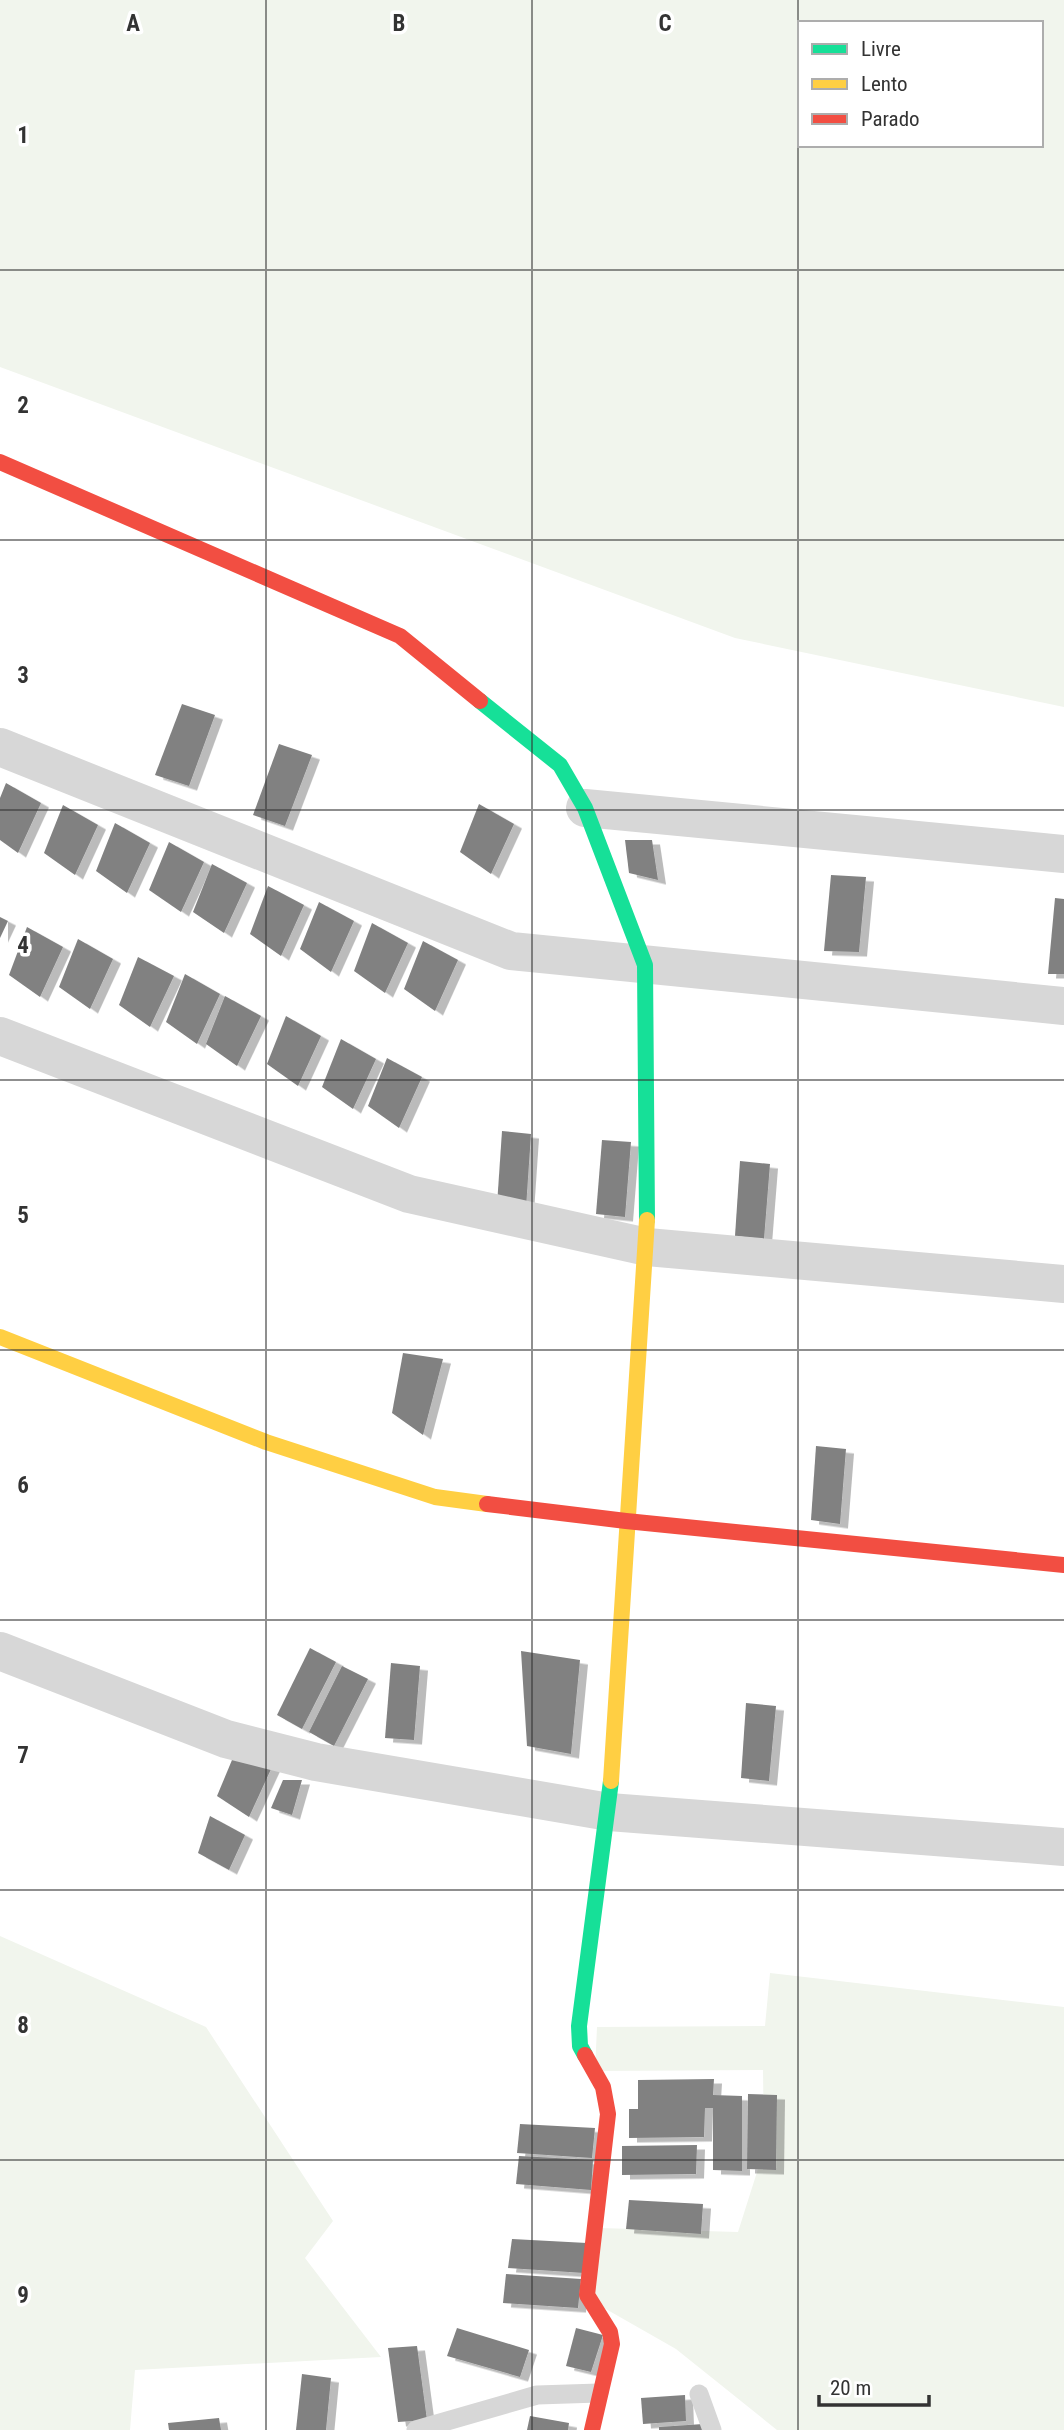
<svg xmlns="http://www.w3.org/2000/svg" width="1064" height="2430" font-family="'Roboto Condensed',sans-serif">
  <style>
    .green { fill: #f1f5ed; fill-rule: evenodd }
    .building { fill: #818181; filter: url(#shadow) }
    .lines { fill: none; stroke-linecap: round; stroke-linejoin: round }
    .lane { stroke: #d7d7d7; stroke-width: 19 }
    .street { stroke: #d7d7d7; stroke-width: 38 }
    .fast { stroke: #16e098; stroke-width: 16 }
    .slow { stroke: #ffcf43; stroke-width: 16 }
    .jam { stroke: #f24e42; stroke-width: 16 }
    .grid { fill: none; stroke: #333; stroke-width: 2; stroke-opacity: 0.55 }
    .grid-label { font-size: 23px; text-anchor: middle; font-weight: bold; fill: #333; stroke: #fff; stroke-width: 7; stroke-linejoin: round; paint-order: stroke }
  </style>
  <defs>
    <filter id="shadow"><feDropShadow dx="8" dy="4.5" stdDeviation="0" flood-color="#0004"/></filter>
  </defs>
  <rect width="100%" height="100%" fill="#fff"/>
  <g class="green">
    <path d="M0,0H1064V707L735,638L0,367ZM800,23H1041V145H800Z"/>
    <polygon points="0,1936 206,2027 333,2221 305,2258 381,2357 135,2370 130,2430 0,2430"/>
    <polygon points="770,1973 1064,2007 1064,2430 777,2430 676,2349 590,2300 599,2228 738,2232 764,2150 763,2070 595,2071 597,2027 765,2026"/>
  </g>
  <g class="building">
    <polygon points="182,704 215,715 189,786 155,775"/>
    <polygon points="279,744 312,755 285,826 253,815"/>
    <polygon points="6,783 41,803 18,853 0,840 0,798"/>
    <polygon points="479,804 514,824 491,874 460,852"/>
    <polygon points="63,805 98,825 75,875 44,853"/>
    <polygon points="115,823 150,843 127,893 96,871"/>
    <polygon points="625,840 652,840 658,880 629,873"/>
    <polygon points="169,842 204,862 181,912 149,890"/>
    <polygon points="212,864 247,883 224,933 193,912"/>
    <polygon points="831,875 866,877 859,952 824,951"/>
    <polygon points="268,886 304,905 281,956 250,934"/>
    <polygon points="1055,898 1064,899 1064,974 1048,974"/>
    <polygon points="319,902 354,921 331,972 300,949"/>
    <polygon points="0,917 8,921 0,938"/>
    <polygon points="372,923 408,943 385,993 354,971"/>
    <polygon points="27,927 63,947 40,997 9,975"/>
    <polygon points="78,939 113,959 90,1009 59,987"/>
    <polygon points="423,941 458,960 435,1011 404,989"/>
    <polygon points="138,957 174,976 150,1027 119,1005"/>
    <polygon points="185,974 220,994 197,1044 166,1022"/>
    <polygon points="225,996 261,1016 237,1066 206,1044"/>
    <polygon points="286,1016 321,1036 298,1086 267,1064"/>
    <polygon points="341,1039 376,1059 353,1109 322,1087"/>
    <polygon points="387,1058 422,1077 399,1128 368,1106"/>
    <polygon points="502,1131 531,1134 526,1208 497,1205"/>
    <polygon points="602,1140 631,1142 625,1217 596,1214"/>
    <polygon points="740,1161 770,1164 764,1239 735,1236"/>
    <polygon points="403,1353 443,1359 423,1435 392,1413"/>
    <polygon points="816,1446 846,1449 840,1524 811,1520"/>
    <polygon points="310,1648 336,1662 302,1729 277,1715"/>
    <polygon points="521,1651 580,1660 571,1754 527,1746"/>
    <polygon points="391,1663 420,1666 414,1740 385,1738"/>
    <polygon points="342,1666 368,1679 334,1746 309,1732"/>
    <polygon points="746,1703 776,1706 769,1781 741,1778"/>
    <polygon points="237,1748 272,1767 249,1817 217,1796"/>
    <polygon points="283,1780 302,1780 292,1815 271,1808"/>
    <polygon points="210,1816 245,1835 229,1870 198,1853"/>
    <polygon points="714,2079 713,2095 742,2096 742,2171 713,2170 713,2108 705,2108 704,2137 629,2138 629,2109 638,2109 638,2080"/>
    <polygon points="748,2094 777,2095 776,2170 747,2169"/>
    <polygon points="520,2124 595,2128 592,2158 517,2153"/>
    <polygon points="697,2145 696,2174 622,2175 622,2146"/>
    <polygon points="519,2156 593,2160 591,2190 516,2184"/>
    <polygon points="629,2200 703,2204 701,2234 626,2229"/>
    <polygon points="512,2239 587,2243 584,2273 508,2268"/>
    <polygon points="506,2274 581,2279 578,2308 503,2303"/>
    <polygon points="457,2328 529,2350 520,2377 447,2356"/>
    <polygon points="576,2328 603,2335 591,2372 566,2366"/>
    <polygon points="417,2346 427,2420 398,2422 388,2348"/>
    <polygon points="302,2374 331,2378 326,2430 296,2430"/>
    <polygon points="685,2395 686,2421 643,2424 641,2398"/>
    <polygon points="530,2416 569,2423 568,2430 527,2430"/>
    <polygon points="219,2418 221,2430 169,2430 168,2423"/>
    <polygon points="703,2424 703,2430 659,2430 659,2427"/>
  </g>
  <g class="lines">
    <g class="lane">
      <polyline points="699,2394 712,2430"/>
      <polyline points="416,2430 537,2395 599,2393"/>
    </g>
    <g class="street">
      <polyline points="0,747 511,951 1064,1006"/>
      <polyline points="585,808 1064,854"/>
      <polyline points="0,1036 409,1194 647,1247 1064,1284"/>
      <polyline points="0,1651 226,1739 316,1762 609,1812 1064,1847"/>
    </g>
    <g class="fast">
      <polyline points="480,701 560,765 585,808 645,965 647,1220"/>
      <polyline points="585,2055 580,2046 579,2026 611,1781"/>
    </g>
    <g class="slow">
      <polyline points="0,1337 266,1442 435,1497 487,1504"/>
      <polyline points="611,1781 647,1220"/>
    </g>
    <g class="jam">
      <polyline points="0,462 400,636 480,701"/>
      <polyline points="487,1504 626,1521 1064,1565"/>
      <polyline points="585,2055 603,2087 608,2114 587,2295 610,2332 612,2344 592,2430"/>
    </g>
  </g>
  <path class="grid" d="M266,0V2430M532,0V2430M798,0V2430M0,270H1064M0,540H1064M0,810H1064M0,1080H1064M0,1350H1064M0,1620H1064M0,1890H1064M0,2160H1064"/>
  <g class="grid-label">
    <text x="133" y="31">A</text>
    <text x="399" y="31">B</text>
    <text x="665" y="31">C</text>
    <text x="23" y="143">1</text>
    <text x="23" y="413">2</text>
    <text x="23" y="683">3</text>
    <text x="23" y="953">4</text>
    <text x="23" y="1223">5</text>
    <text x="23" y="1493">6</text>
    <text x="23" y="1763">7</text>
    <text x="23" y="2033">8</text>
    <text x="23" y="2303">9</text>
  </g>
  <rect x="798" y="21" width="245" height="126" fill="#ffffff" stroke="#adadad" stroke-width="2"/>
  <rect x="812" y="44" width="35" height="10" fill="#16e098" stroke="#adadad" stroke-width="2"/>
  <text x="861" y="56" font-size="21" fill="#333333">Livre</text>
  <rect x="812" y="79" width="35" height="10" fill="#ffcf43" stroke="#adadad" stroke-width="2"/>
  <text x="861" y="91" font-size="21" fill="#333333">Lento</text>
  <rect x="812" y="114" width="35" height="10" fill="#f24e42" stroke="#adadad" stroke-width="2"/>
  <text x="861" y="126" font-size="21" fill="#333333">Parado</text>
  <path d="M819 2395v10h110v-10" fill="none" stroke="#333333" stroke-width="3.5"/>
  <text x="830" y="2395" font-size="21" fill="#333333" stroke="#ffffff" stroke-width="5" paint-order="stroke">20 m</text>
</svg>
